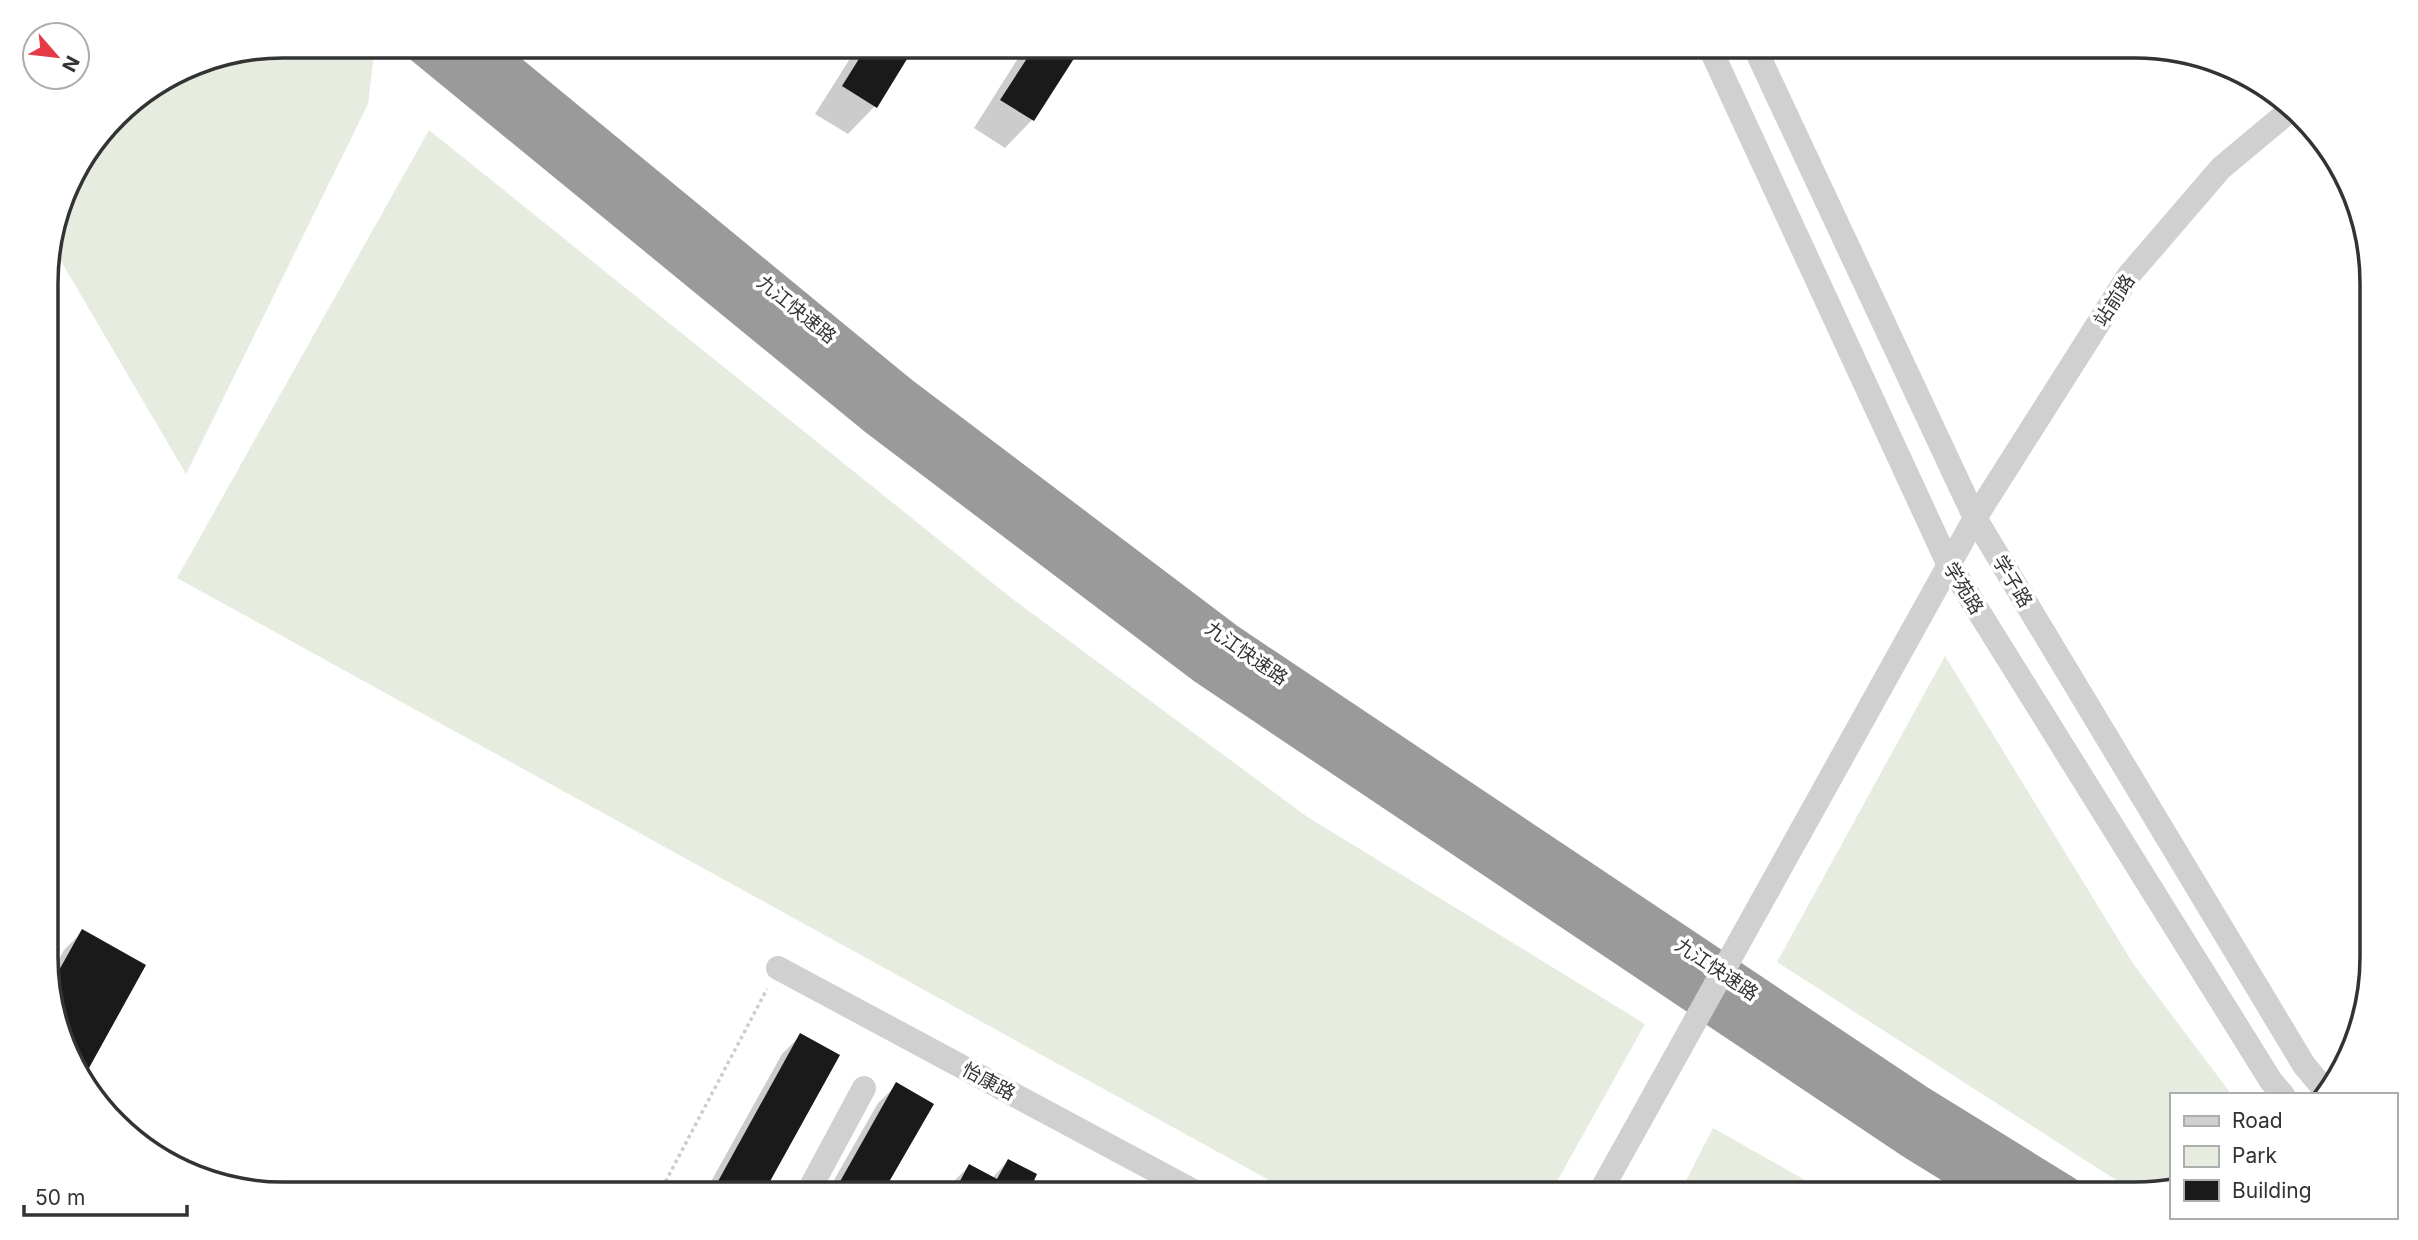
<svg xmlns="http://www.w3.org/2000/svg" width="2418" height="1240" font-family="Inter,'Noto Sans SC',sans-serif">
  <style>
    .green { fill: #e6ecdf }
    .shadow { fill: #0003 }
    .building { fill: #1a1a1a }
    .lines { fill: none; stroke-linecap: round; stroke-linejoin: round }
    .path { stroke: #cdcdcd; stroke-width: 3.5; stroke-dasharray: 3.5 3.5; stroke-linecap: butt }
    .minor { stroke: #d0d0d0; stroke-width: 24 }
    .highway { stroke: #9a9a9a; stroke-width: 37 }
    .minor-bridge { stroke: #d0d0d0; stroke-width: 24 }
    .labels { text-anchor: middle; stroke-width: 7; stroke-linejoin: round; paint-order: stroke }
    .street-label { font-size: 19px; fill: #333; stroke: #fff }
    .rim { fill: none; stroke: #333; stroke-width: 3.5 }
  </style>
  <rect width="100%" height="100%" fill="#fff"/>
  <g class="green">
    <polygon points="283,46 375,46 368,104 186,474 58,256 51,249 70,178 126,105 192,63"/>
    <polygon points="429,130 1010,597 1306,816 1645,1024 1550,1194 1294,1194 177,578"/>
    <polygon points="1945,656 2134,965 2232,1095 2171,1095 2171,1187 2150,1194 2138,1194 1777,962"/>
    <polygon points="1713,1128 1830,1194 1679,1194"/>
  </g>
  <g class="shadow">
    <polygon points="707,46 738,46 726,57"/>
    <polygon points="858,46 913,46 875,106 848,134 815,114"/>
    <polygon points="1029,46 1096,46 1084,58 1076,52 1032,120 1005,148 974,128 1022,52"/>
    <polygon points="1816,46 1856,46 1843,59"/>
    <polygon points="83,931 83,1074 48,989 48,979 64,950"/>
    <polygon points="801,1035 838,1056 761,1194 704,1194 782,1054"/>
    <polygon points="897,1085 931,1104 880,1194 826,1194 878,1103"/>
    <polygon points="1008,1161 1035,1175 1024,1194 947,1194 955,1180 969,1166 992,1178"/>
  </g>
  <g class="building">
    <polygon points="867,46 915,46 877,108 842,86"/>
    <polygon points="1035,46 1082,46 1034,121 1000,100"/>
    <polygon points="82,929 146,965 84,1077 48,990"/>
    <polygon points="800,1033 840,1055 763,1194 711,1194"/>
    <polygon points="896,1082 934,1104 882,1194 833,1194"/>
    <polygon points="1008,1159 1037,1174 1028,1194 953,1194 969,1164 997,1179"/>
  </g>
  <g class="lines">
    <polyline class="path" points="659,1194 767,989"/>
    <g class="minor">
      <polyline points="1709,46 1946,559 2271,1081 2283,1095"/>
      <polyline points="1754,46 1975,518 2304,1065 2324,1089"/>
      <polyline points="1975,518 2129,275 2221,168 2288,112"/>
      <polyline points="778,968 1199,1194"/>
      <polyline points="807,1194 864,1088"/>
    </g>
    <g class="highway">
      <polyline points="423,46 876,417 1206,667 1910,1139 1999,1194"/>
      <polyline points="477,46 900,394 1228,642 1916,1102 2065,1194"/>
    </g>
    <polyline class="minor-bridge" points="1599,1194 1975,518"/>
  </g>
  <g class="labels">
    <g class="street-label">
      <text transform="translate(2114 300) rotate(-57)" y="7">站前路</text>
      <text transform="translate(797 309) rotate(39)" y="7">九江快速路</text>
      <text transform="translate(2013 581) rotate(59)" y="7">学子路</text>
      <text transform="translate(1964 588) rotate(58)" y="7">学苑路</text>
      <text transform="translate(1247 653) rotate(35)" y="7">九江快速路</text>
      <text transform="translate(1717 969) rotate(34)" y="7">九江快速路</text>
      <text transform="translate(989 1081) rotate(28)" y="7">怡康路</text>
    </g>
  </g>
  <path d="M0 0H2418V1240H0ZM283 58H2135A225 225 0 0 1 2360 283V957A225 225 0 0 1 2135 1182H283A225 225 0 0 1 58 957V283A225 225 0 0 1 283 58Z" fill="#fff" fill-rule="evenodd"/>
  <path class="rim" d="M283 58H2135A225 225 0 0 1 2360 283V957A225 225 0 0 1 2135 1182H283A225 225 0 0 1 58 957V283A225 225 0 0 1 283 58Z"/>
  <rect x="2170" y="1093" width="228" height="126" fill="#ffffff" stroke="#adadad" stroke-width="2"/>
  <rect x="2184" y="1116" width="35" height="10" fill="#d0d0d0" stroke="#adadad" stroke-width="2"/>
  <text x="2232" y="1128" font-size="21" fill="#333333">Road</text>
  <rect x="2184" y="1146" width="35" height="21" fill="#e6ecdf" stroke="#adadad" stroke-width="2"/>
  <text x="2232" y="1163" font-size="21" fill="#333333">Park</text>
  <rect x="2184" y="1180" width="35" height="21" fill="#1a1a1a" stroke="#adadad" stroke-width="2"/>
  <text x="2232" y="1198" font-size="21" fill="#333333">Building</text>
  <g transform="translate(56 56) rotate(118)"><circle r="33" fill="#ffffff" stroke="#adadad" stroke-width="2"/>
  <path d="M0-5L12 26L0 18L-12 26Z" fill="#e63946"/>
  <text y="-10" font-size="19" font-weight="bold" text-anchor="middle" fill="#333333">N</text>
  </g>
  <path d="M24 1205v10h163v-10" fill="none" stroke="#333333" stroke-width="3.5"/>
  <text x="35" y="1205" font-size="21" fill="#333333" stroke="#ffffff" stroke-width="5" paint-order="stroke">50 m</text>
</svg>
